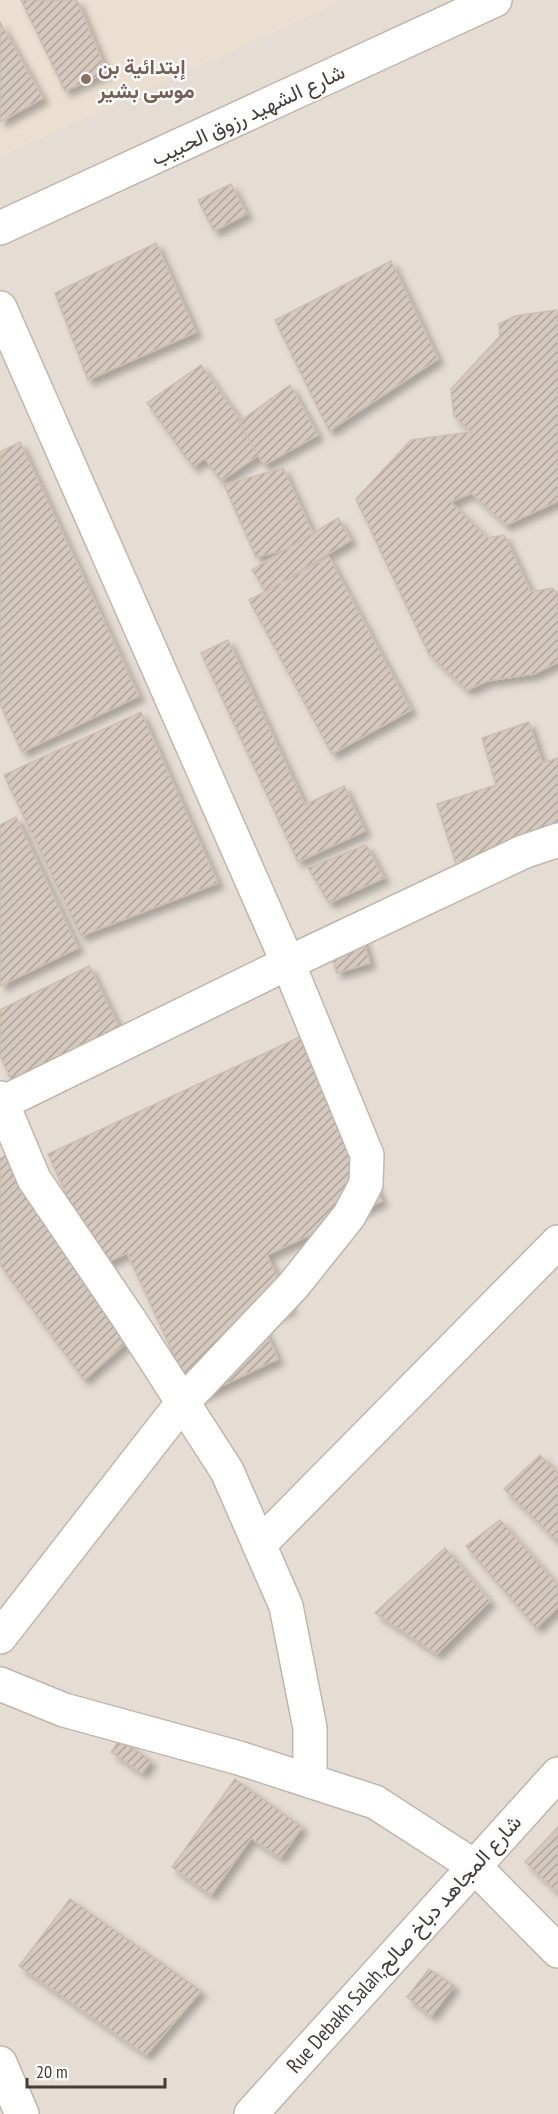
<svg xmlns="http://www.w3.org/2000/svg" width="558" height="2114" font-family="'PT Sans Narrow',Vazirmatn,sans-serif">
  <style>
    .residential { fill: #e5ddd4 }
    .education { fill: #eadfd1 }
    .building { fill: url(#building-hatch); stroke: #cdbdb0; stroke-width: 1.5; filter: url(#shadow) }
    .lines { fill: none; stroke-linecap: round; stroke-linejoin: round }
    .minor-casing { stroke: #bfb6ac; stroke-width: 36 }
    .tertiary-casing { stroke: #bfb6ac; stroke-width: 36 }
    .minor { stroke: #fff; stroke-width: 33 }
    .tertiary { stroke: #fff; stroke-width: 33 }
    .education-dot { fill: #8d6e63; stroke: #fff; stroke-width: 2 }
    .labels { text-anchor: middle; stroke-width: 4.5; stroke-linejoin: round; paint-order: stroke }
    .education-label { font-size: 21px; font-weight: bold; fill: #785e54; stroke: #fff; text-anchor: start }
    .street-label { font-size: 21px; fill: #443c36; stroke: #fff }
  </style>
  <defs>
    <pattern id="building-hatch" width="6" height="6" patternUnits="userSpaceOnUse" patternTransform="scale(1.5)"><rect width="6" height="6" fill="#d5c9bf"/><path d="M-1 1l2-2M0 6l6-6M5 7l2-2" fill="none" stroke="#aea49c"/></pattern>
    <filter id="shadow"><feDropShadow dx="5.5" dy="5.5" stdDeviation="3" flood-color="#0004"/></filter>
  </defs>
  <rect width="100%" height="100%" fill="#f2ece6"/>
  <rect class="residential" x="0" y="0" width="558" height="2114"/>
  <polygon class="education" points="0,0 344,0 0,157"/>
  <g class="building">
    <polygon points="21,0 77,0 107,72 65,91"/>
    <polygon points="0,22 43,98 0,122"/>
    <polygon points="231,184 247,214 214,231 198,200"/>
    <polygon points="156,243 196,332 88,380 55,293"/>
    <polygon points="391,261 438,359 329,431 275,320"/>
    <polygon points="556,310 558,314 558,501 506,525 471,493 451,502 488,538 504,535 531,592 552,588 558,594 558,662 534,674 487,681 467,690 429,654 356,499 411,440 471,432 454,416 451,389 500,336 499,324 515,316"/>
    <polygon points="201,365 263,452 221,481 205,458 193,467 147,403"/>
    <polygon points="290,385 318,435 264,465 239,422"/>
    <polygon points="20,442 139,696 22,752 0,704 0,452"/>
    <polygon points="283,468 317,542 256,557 224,485"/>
    <polygon points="338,518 351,540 266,592 252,570"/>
    <polygon points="329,557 411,710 332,754 249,600"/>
    <polygon points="228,640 305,805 344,786 365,831 298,862 201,653"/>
    <polygon points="141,712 218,883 81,936 4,775"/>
    <polygon points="529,722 542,763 558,758 558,834 457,867 437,804 496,785 482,738"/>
    <polygon points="16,817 78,948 0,986 0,825"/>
    <polygon points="366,845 384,878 329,903 308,868"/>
    <polygon points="356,918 370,963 337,973 323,928"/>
    <polygon points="89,966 123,1035 15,1088 0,1056 0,1010"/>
    <polygon points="306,1034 382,1201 267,1255 291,1308 261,1322 278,1359 194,1399 127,1253 99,1266 48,1154"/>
    <polygon points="7,1154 128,1341 84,1380 0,1265 0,1159"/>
    <polygon points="540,1455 558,1473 558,1542 504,1489"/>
    <polygon points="500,1520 558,1585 558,1607 536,1628 466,1546"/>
    <polygon points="445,1548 490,1601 437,1654 375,1613"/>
    <polygon points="120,1739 151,1761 142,1773 111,1752"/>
    <polygon points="235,1779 302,1827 280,1858 251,1838 211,1895 172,1867"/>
    <polygon points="558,1827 558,1893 525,1862"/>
    <polygon points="70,1899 201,1991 146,2055 19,1966"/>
    <polygon points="429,1969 454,1986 431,2016 407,1997"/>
  </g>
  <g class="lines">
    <g class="minor-casing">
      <g id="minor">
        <polyline points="0,308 288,963 367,1155 366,1184 349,1216 293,1286 183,1402 0,1637"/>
        <polyline points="0,1098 34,1179 129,1319 227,1471 286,1606 310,1728 310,1781"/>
        <polyline points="0,1104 288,963 523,852 558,840"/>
        <polyline points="259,1545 558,1242"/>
        <polyline points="0,1684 64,1710 239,1758 375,1802 474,1866 558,1951"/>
        <polyline points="0,2063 22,2114"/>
        <polyline points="251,2114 558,1774"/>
      </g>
    </g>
    <g class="tertiary-casing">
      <polyline id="tertiary" points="0,228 495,0"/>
    </g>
    <use href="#minor" class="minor"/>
    <use href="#tertiary" class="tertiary"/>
  </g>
  <circle class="education-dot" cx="86" cy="79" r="6"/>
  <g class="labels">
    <g class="education-label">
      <text x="98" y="74">إبتدائية بن<tspan x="98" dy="24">موسى بشير</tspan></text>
    </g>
    <g class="street-label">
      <text transform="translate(248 115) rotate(-25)" y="7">شارع الشهيد رزوق الحبيب</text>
      <text transform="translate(404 1944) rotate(-48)" y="7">Rue Debakh Salah,شارع المجاهد دباخ صالح</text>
    </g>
  </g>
  <path d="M27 2078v9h138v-9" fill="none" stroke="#443c36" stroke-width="3"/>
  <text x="36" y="2078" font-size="18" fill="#443c36" stroke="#ffffff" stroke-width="4.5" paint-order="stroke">20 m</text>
</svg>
